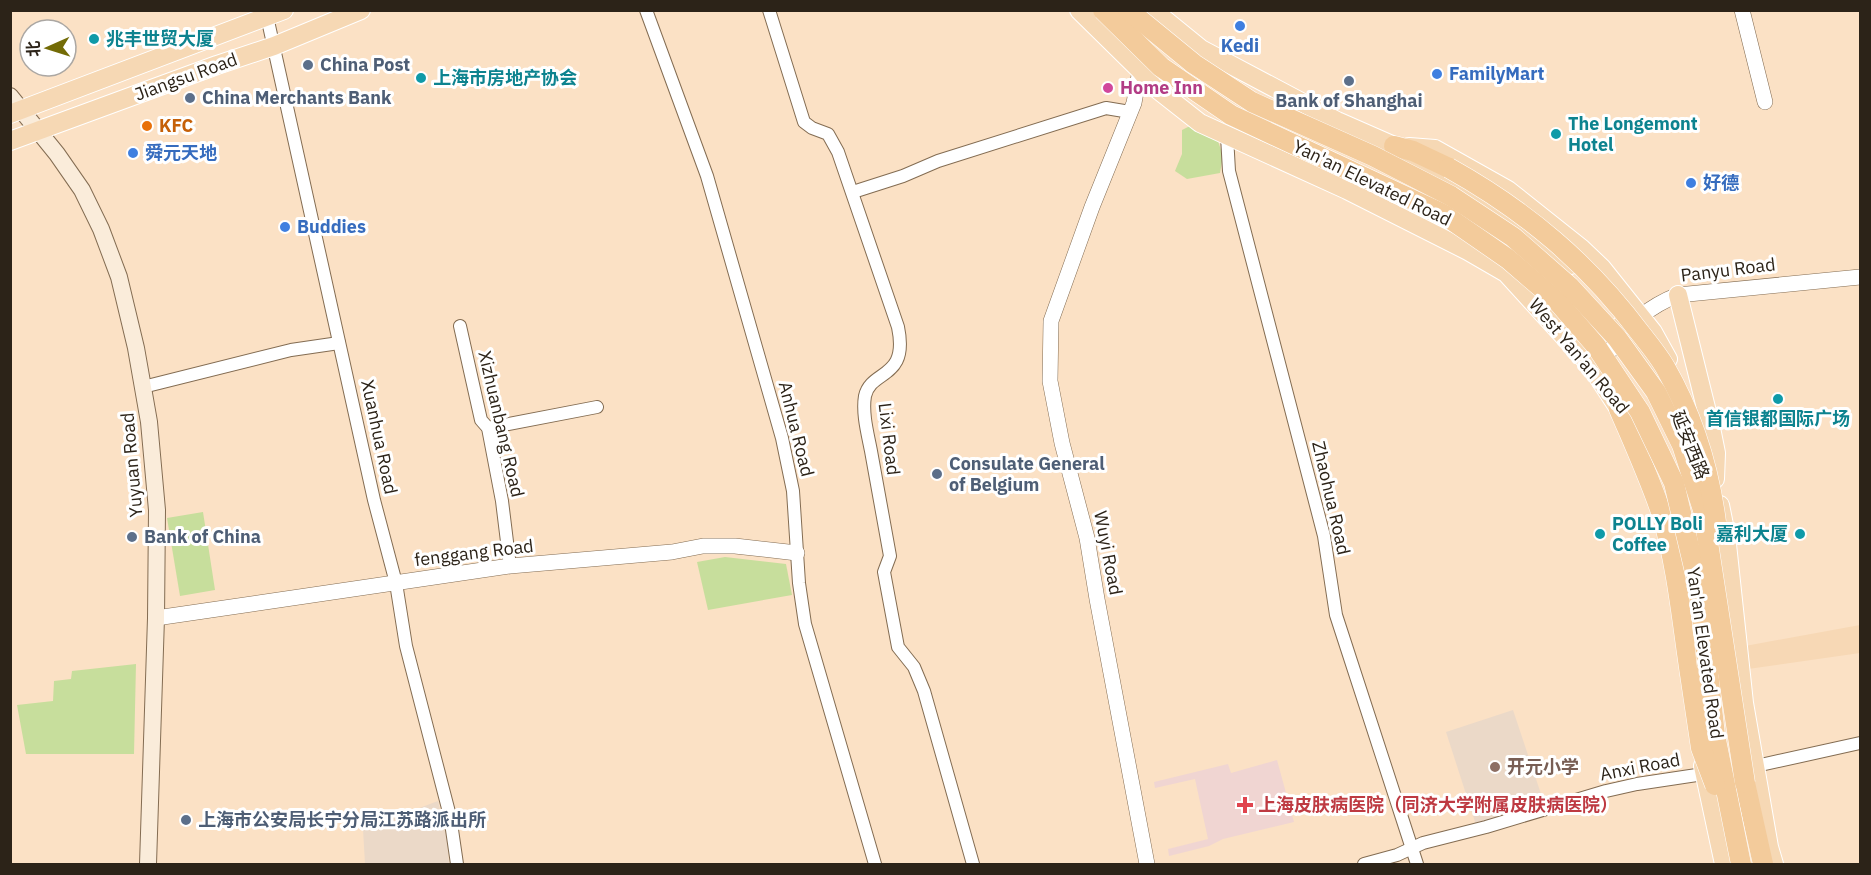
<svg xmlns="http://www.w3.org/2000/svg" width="1871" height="875" font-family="'IBM Plex Sans','Noto Sans SC',sans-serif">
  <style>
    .built { fill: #f7d8b5 }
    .education { fill: #ebd9c8 }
    .medical { fill: #f0d5d2 }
    .green { fill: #c7de9c }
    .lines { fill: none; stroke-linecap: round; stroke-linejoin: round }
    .minor-casing { stroke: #836c52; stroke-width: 14 }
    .tertiary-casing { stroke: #836c52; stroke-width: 16 }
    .secondary-casing { stroke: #836c52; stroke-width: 18 }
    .primary-casing { stroke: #fff; stroke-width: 20 }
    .trunk-casing { stroke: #fff; stroke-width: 21 }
    .minor { stroke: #fff; stroke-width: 12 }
    .tertiary { stroke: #fff; stroke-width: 15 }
    .secondary { stroke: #faecda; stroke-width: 16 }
    .primary { stroke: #f6d8b4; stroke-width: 18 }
    .trunk { stroke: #f3cb9b; stroke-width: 20 }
    .trunk-bridge-casing { stroke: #fff; stroke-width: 21; stroke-linecap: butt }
    .trunk-bridge { stroke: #f3cb9b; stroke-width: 20 }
    .shop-dot { fill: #3f7fe0; stroke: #fff; stroke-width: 2 }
    .culture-dot { fill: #0f9aa8; stroke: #fff; stroke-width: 2 }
    .service-dot { fill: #5c6f8a; stroke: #fff; stroke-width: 2 }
    .hotel-dot { fill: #d1479c; stroke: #fff; stroke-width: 2 }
    .food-dot { fill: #e8710a; stroke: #fff; stroke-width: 2 }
    .education-dot { fill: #8d6e63; stroke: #fff; stroke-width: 2 }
    .health-dot { fill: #e0444e; stroke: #fff; stroke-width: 2 }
    .labels { text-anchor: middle; stroke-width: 6; stroke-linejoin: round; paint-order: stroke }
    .culture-label { font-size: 18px; font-weight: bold; fill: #0d838f; stroke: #fff; text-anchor: start }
    .shop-label { font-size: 18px; font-weight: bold; fill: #366cbe; stroke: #fff; text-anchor: start }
    .service-label { font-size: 18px; font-weight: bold; fill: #4e5e75; stroke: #fff; text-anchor: start }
    .street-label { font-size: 18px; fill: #2c2318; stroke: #fff }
    .hotel-label { font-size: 18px; font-weight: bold; fill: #b23c85; stroke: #fff; text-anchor: start }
    .food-label { font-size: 18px; font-weight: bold; fill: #c56008; stroke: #fff; text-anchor: start }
    .education-label { font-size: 18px; font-weight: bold; fill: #785e54; stroke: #fff; text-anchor: start }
    .health-label { font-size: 18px; font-weight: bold; fill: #be3a42; stroke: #fff; text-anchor: start }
  </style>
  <rect width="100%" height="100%" fill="#fbe1c5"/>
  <polygon class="built" points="1860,625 1860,653 1748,669 1745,646"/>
  <g class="education">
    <polygon points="1513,710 1544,803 1476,825 1446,732"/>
    <polygon points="438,801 447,840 449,864 365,864 363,829"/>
  </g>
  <polygon class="medical" points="1277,760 1294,822 1223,839 1209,846 1169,856 1168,849 1208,839 1195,779 1155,788 1154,782 1228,764 1231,773"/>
  <g class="green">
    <polygon points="1190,126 1217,138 1223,156 1220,173 1187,179 1175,171 1182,154 1182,130"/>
    <polygon points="203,512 215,590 180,596 167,518"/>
    <polygon points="725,557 786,564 792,595 708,610 697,562"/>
    <polygon points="136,664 134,754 26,754 17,705 53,701 54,681 71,679 72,671"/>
  </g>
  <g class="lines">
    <g class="minor-casing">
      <g id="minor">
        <polyline points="646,10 707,176 782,438 793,491 799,583 805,624 875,864"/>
        <path d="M769,10L804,122L812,128L828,134L838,152L898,327C909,380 871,369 865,396C862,414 868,435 871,451C877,486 884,521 890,556L884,572L898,647L914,667L924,691L973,864"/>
        <polyline points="266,12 374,500 396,583 406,646 450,816 457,864"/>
        <polyline points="1227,136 1229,171 1324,536 1336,615 1417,864"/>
        <polyline points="853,192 903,176 938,161 1106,108 1130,112"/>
        <polyline points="460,326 481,420 488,428 502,501 510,566"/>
        <polyline points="143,387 291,350 339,343"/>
        <polyline points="488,428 597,407"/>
        <polyline points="1756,766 1860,743"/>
        <polyline points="1364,864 1397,855 1423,843 1486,827 1606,791 1637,784 1710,773"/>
      </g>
    </g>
    <g class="tertiary-casing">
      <g id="tertiary">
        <polyline points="1742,10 1765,102"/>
        <polyline points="1140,62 1140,70 1134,103 1092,207 1051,321 1050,381 1062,443 1087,538 1097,599 1147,864"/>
        <path d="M1597,363C1615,349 1624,332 1640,317C1651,308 1665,300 1678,295L1860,277"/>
        <polyline points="156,618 510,566 672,552 703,546 735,546 797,553"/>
      </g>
    </g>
    <g class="secondary-casing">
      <polyline id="secondary" points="10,96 57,154 82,190 101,229 119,277 136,348 149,422 157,510 156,618 148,864"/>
    </g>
    <g class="primary-casing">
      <g id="primary">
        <polyline points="1079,10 1140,70 1153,86 1200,123 1347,190 1468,251 1506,273 1591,366 1619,409 1630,417"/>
        <polyline points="1153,10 1201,49 1337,121 1394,146 1412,164 1485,205 1571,265"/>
        <polyline points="10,114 284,10"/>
        <polyline points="10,141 217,65 274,46 361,10"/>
        <polyline points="1409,147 1435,149 1508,190 1581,248 1602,268 1653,332 1668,359"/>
        <polyline points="1678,295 1711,428 1716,453 1715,479"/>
        <polyline points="1622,324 1669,393 1674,404"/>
        <polyline points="1720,505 1726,535 1744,703 1769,847 1774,864"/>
        <polyline points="1684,570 1695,632"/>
        <polyline points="1703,766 1724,864"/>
      </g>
    </g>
    <g class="trunk-casing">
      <g id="trunk">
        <polyline points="1394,146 1413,151 1449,168"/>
        <path d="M1619,409C1634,444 1650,479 1662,515C1677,566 1682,621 1690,674"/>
        <polyline points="1745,783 1763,864"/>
      </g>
    </g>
    <use href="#minor" class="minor"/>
    <use href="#tertiary" class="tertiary"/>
    <use href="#secondary" class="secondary"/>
    <use href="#primary" class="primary"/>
    <use href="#trunk" class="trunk"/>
    <g class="trunk-bridge-casing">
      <g id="trunk-bridge">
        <polyline points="1103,10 1161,67 1231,115 1443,214 1508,259 1558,302 1596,346 1640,412 1674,483 1699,589 1715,735 1741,864"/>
        <polyline points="1128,10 1194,64 1252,102 1373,156 1451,196 1513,237 1570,287 1617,338 1656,392 1682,445 1703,510 1745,783"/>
        <path d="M1449,168C1526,211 1588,263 1641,334C1649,344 1658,355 1665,367C1692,414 1709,468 1716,522"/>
        <polyline points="1690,674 1701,748 1715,785"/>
      </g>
    </g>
    <use href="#trunk-bridge" class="trunk-bridge"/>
  </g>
  <g class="shop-dot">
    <circle cx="1240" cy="26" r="6"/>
    <circle cx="1437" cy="74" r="6"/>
    <circle cx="133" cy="153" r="6"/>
    <circle cx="1691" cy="183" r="6"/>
    <circle cx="285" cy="227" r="6"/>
  </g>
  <g class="culture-dot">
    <circle cx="94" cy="39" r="6"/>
    <circle cx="421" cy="78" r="6"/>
    <circle cx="1556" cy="134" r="6"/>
    <circle cx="1778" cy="399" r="6"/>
    <circle cx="1600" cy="534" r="6"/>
    <circle cx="1800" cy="534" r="6"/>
  </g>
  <g class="service-dot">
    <circle cx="308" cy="65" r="6"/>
    <circle cx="1349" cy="81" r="6"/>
    <circle cx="190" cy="98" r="6"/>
    <circle cx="937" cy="474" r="6"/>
    <circle cx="132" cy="537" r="6"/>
    <circle cx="186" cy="820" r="6"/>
  </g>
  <circle class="hotel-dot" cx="1108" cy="88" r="6"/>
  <circle class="food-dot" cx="147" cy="126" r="6"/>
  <circle class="education-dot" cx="1495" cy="767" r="6"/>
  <path class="health-dot" d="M1242 796h6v6h6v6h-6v6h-6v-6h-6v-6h6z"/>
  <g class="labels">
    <g class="culture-label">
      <text x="106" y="45">兆丰世贸大厦</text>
      <text x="433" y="84">上海市房地产协会</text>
      <text x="1568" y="130">The Longemont<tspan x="1568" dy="21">Hotel</tspan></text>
      <text x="1778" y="425" text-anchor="middle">首信银都国际广场</text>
      <text x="1612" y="530">POLLY Boli<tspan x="1612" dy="21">Coffee</tspan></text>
      <text x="1788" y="540" text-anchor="end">嘉利大厦</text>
    </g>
    <g class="shop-label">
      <text x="1240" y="52" text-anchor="middle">Kedi</text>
      <text x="1449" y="80">FamilyMart</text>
      <text x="145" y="159">舜元天地</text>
      <text x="1703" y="189">好德</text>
      <text x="297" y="233">Buddies</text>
    </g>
    <g class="service-label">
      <text x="320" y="71">China Post</text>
      <text x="202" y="104">China Merchants Bank</text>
      <text x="1349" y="107" text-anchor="middle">Bank of Shanghai</text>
      <text x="949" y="470">Consulate General<tspan x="949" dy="21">of Belgium</tspan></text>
      <text x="144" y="543">Bank of China</text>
      <text x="198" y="826">上海市公安局长宁分局江苏路派出所</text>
    </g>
    <g class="street-label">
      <text transform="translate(186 77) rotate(-20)" y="6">Jiangsu Road</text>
      <text transform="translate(1372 183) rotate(26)" y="6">Yan'an Elevated Road</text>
      <text transform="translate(1728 270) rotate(-7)" y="6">Panyu Road</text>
      <text transform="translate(1579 356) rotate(50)" y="6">West Yan'an Road</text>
      <text transform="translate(501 424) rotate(77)" y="6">Xizhuanbang Road</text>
      <text transform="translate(796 429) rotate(76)" y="6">Anhua Road</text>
      <text transform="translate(379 437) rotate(78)" y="6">Xuanhua Road</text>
      <text transform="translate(889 439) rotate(83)" y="6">Lixi Road</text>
      <text transform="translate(1690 445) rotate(68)" y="6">延安西路</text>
      <text transform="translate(132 465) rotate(-95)" y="6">Yuyuan Road</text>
      <text transform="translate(1331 498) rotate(77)" y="6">Zhaohua Road</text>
      <text transform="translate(474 553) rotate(-7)" y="6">fenggang Road</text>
      <text transform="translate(1108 553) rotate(79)" y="6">Wuyi Road</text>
      <text transform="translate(1705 653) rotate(82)" y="6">Yan'an Elevated Road</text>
      <text transform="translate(1640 767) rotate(-11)" y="6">Anxi Road</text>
    </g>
    <g class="hotel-label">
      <text x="1120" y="94">Home Inn</text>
    </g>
    <g class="food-label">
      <text x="159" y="132">KFC</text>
    </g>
    <g class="education-label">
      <text x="1507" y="773">开元小学</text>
    </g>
    <g class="health-label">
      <text x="1258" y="811">上海皮肤病医院（同济大学附属皮肤病医院）</text>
    </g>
  </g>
  <rect width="1871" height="875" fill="none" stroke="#2c2318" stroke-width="24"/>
  <g transform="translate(48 48) rotate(267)"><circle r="28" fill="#ffffff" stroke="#aba7a3" stroke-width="1.5"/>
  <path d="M0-4.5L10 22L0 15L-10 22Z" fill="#736b06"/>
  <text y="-9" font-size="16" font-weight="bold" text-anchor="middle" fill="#2c2318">北</text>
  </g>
</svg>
